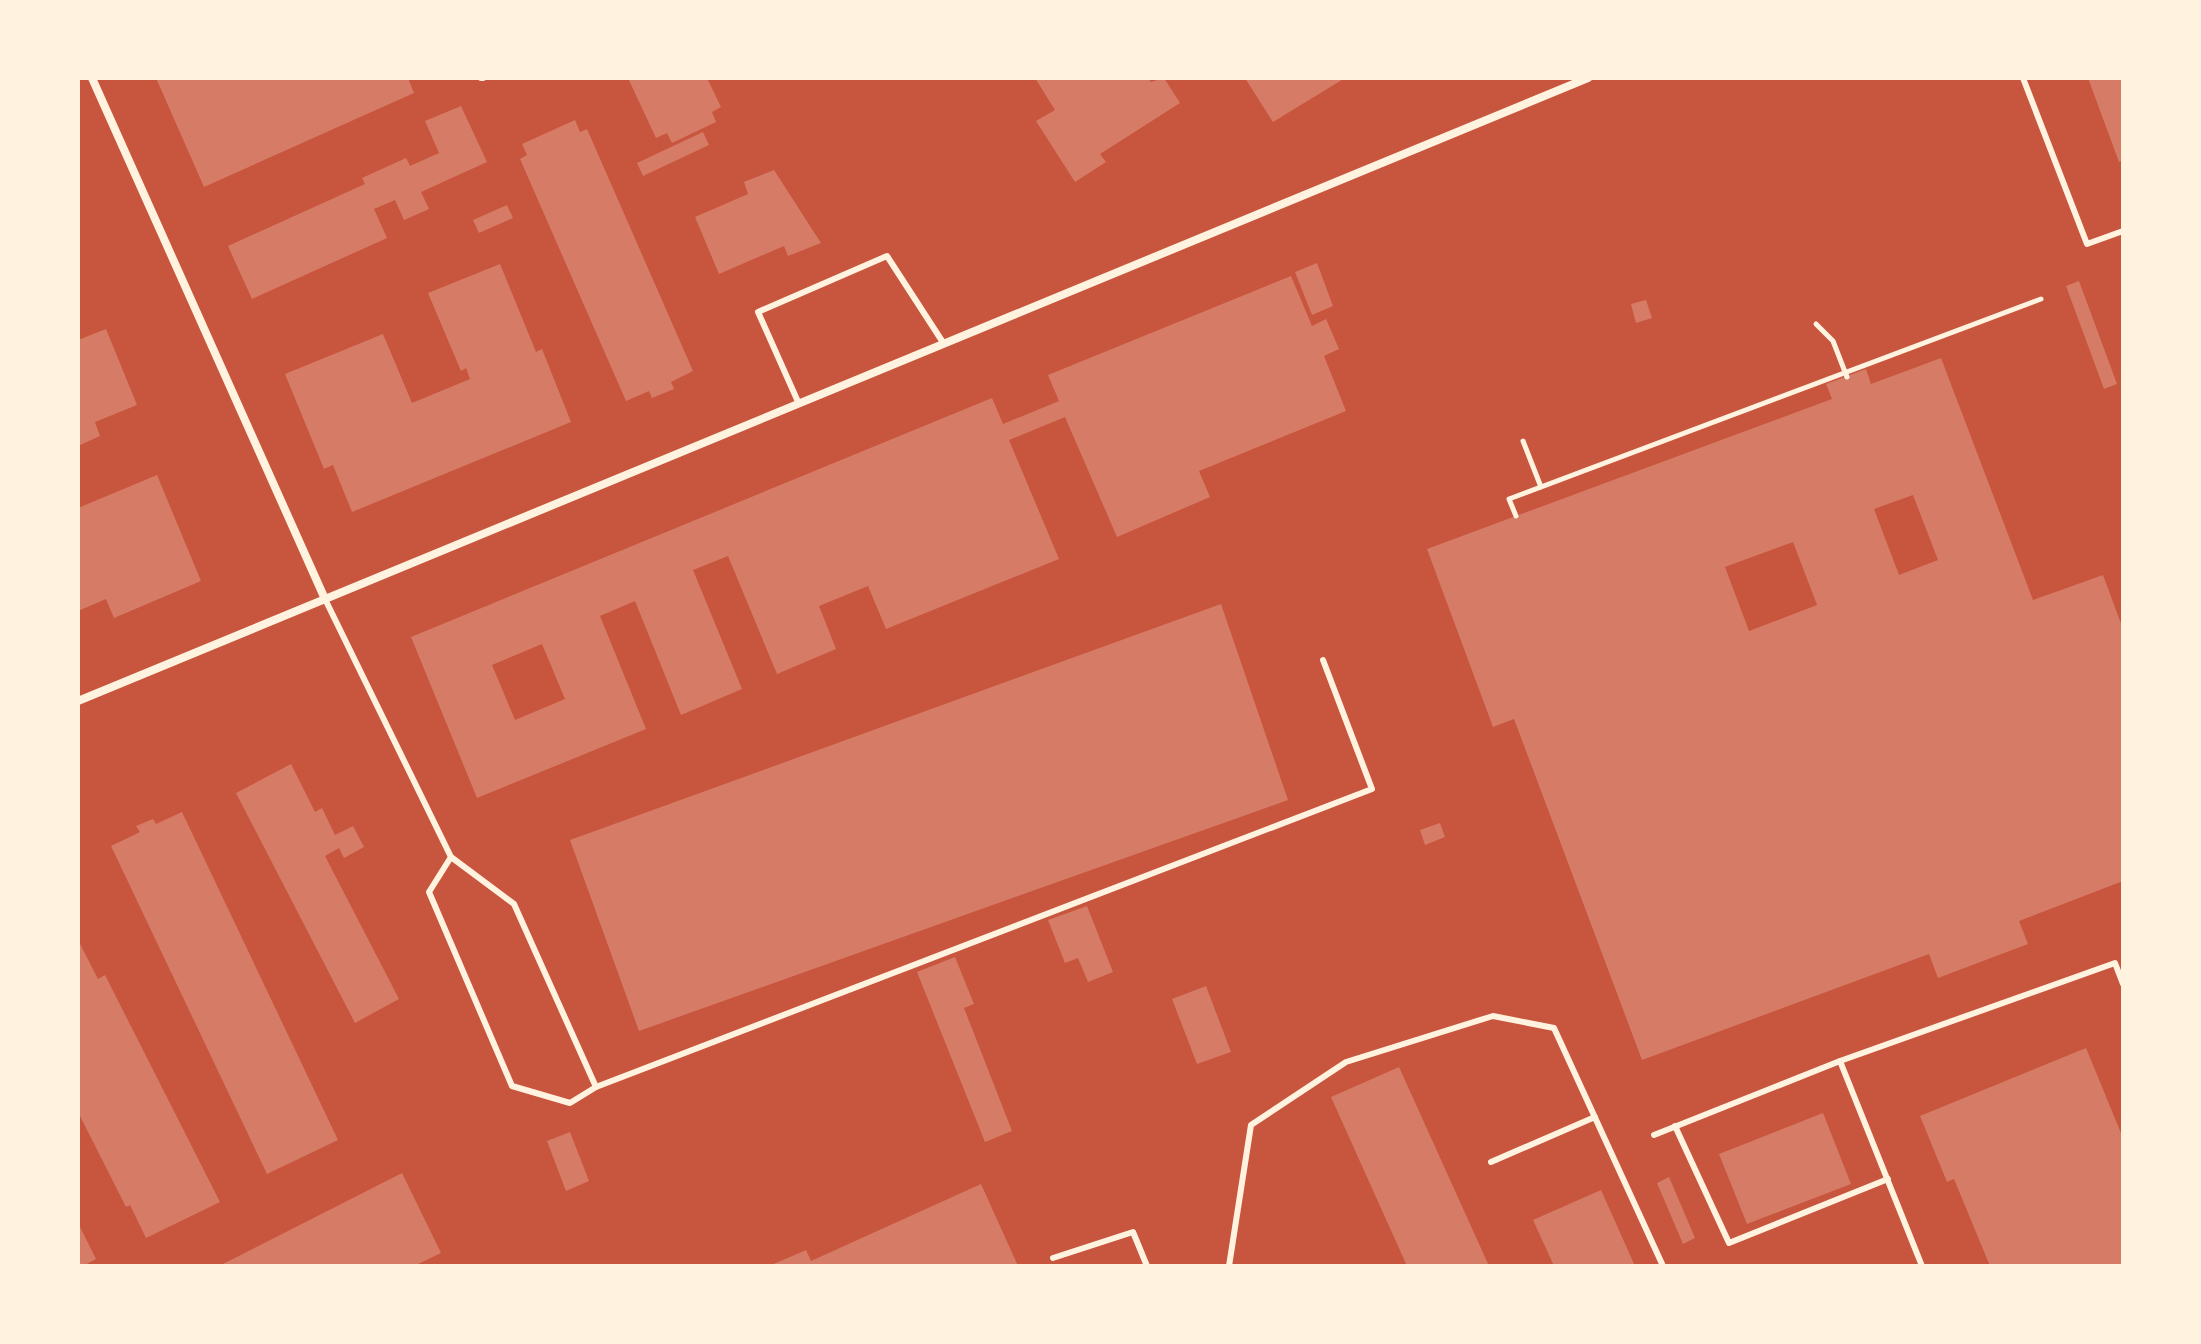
<svg xmlns="http://www.w3.org/2000/svg" width="2201" height="1344" font-family="'Titillium Web',sans-serif">
  <style>
    .building { fill: #d67c66; fill-rule: evenodd }
    .lines { fill: none; stroke-linecap: round; stroke-linejoin: round }
    .path { stroke: #fff3e0; stroke-width: 5 }
    .service { stroke: #fff3e0; stroke-width: 6 }
    .minor { stroke: #fff3e0; stroke-width: 8 }
  </style>
  <rect width="100%" height="100%" fill="#c8553d"/>
  <g class="building">
    <polygon points="156,78 408,78 414,93 204,187"/>
    <polygon points="628,78 707,78 721,107 712,112 716,122 672,143 667,133 656,138"/>
    <polygon points="1035,78 1148,78 1151,82 1164,78 1180,103 1100,154 1106,162 1075,182 1036,121 1055,110"/>
    <polygon points="1245,78 1345,78 1273,122"/>
    <polygon points="2088,78 2123,78 2123,160 2119,162"/>
    <polygon points="461,106 487,162 421,192 429,209 404,220 395,200 374,209 387,238 252,299 228,246 365,184 362,178 406,158 410,166 439,153 425,121"/>
    <polygon points="575,120 580,132 587,129 693,371 671,382 674,389 652,398 649,391 626,401 520,159 527,155 522,144"/>
    <polygon points="703,132 709,145 643,176 637,163"/>
    <polygon points="774,170 821,243 788,256 784,246 719,274 695,217 748,194 744,182"/>
    <polygon points="507,205 513,218 479,233 473,220"/>
    <polygon points="1317,263 1333,306 1312,315 1295,272"/>
    <polygon points="500,264 536,352 542,349 571,422 352,512 333,465 324,469 285,374 383,334 412,403 470,379 466,368 461,371 428,293"/>
    <path d="M1291,276L1312,326L1326,319L1339,349L1324,356L1346,411L1199,471L1210,497L1117,537L1065,417L1009,440L1059,559L886,629L868,586L819,606L836,649L777,674L728,556L693,570L742,689L681,715L635,601L600,616L646,729L477,798L411,637L992,398L1003,424L1059,401L1048,375ZM542,644L565,699L515,720L492,665Z"/>
    <polygon points="2079,281 2117,384 2104,389 2066,286"/>
    <polygon points="1646,300 1652,318 1636,323 1631,304"/>
    <polygon points="106,329 137,405 95,422 100,436 78,446 78,340"/>
    <path d="M1941,358L2033,600L2103,575L2123,629V881L2019,921L2028,944L1938,978L1929,954L1642,1060L1514,719L1493,727L1427,549L1832,399L1826,384L1866,369L1871,384ZM1913,495L1938,560L1899,575L1874,509ZM1793,542L1817,605L1749,631L1725,567Z"/>
    <polygon points="157,475 201,581 114,618 106,599 78,611 78,508"/>
    <polygon points="1221,604 1288,800 639,1031 570,840"/>
    <polygon points="291,764 315,812 322,808 335,835 353,826 364,847 344,858 339,848 325,856 399,999 355,1023 236,793"/>
    <polygon points="182,812 338,1140 267,1174 111,846 140,832 136,826 153,819 156,824"/>
    <polygon points="1440,823 1445,837 1425,845 1420,830"/>
    <polygon points="1087,906 1113,972 1088,982 1078,958 1065,963 1048,920"/>
    <polygon points="78,940 98,979 105,975 220,1202 146,1238 130,1205 126,1207 78,1112"/>
    <polygon points="955,957 974,1004 964,1008 1012,1131 985,1142 917,972"/>
    <polygon points="1206,986 1231,1052 1197,1064 1172,999"/>
    <polygon points="2086,1048 2123,1138 2123,1266 1990,1266 1954,1179 1947,1182 1920,1116"/>
    <polygon points="1399,1067 1489,1266 1407,1266 1331,1097"/>
    <polygon points="1823,1113 1851,1184 1747,1224 1719,1154"/>
    <polygon points="570,1132 589,1181 566,1191 547,1141"/>
    <polygon points="402,1173 441,1253 414,1266 219,1266"/>
    <polygon points="1669,1177 1695,1238 1683,1244 1657,1183"/>
    <polygon points="981,1184 1018,1266 769,1266 806,1250 811,1261"/>
    <polygon points="1601,1190 1635,1266 1554,1266 1533,1220"/>
    <polygon points="78,1223 96,1259 83,1266 78,1266"/>
  </g>
  <g class="lines">
    <g class="path">
      <polyline points="1816,324 1833,341 1847,377"/>
      <polyline points="1523,441 1541,487"/>
      <polyline points="1516,516 1509,499 2041,299"/>
    </g>
    <g class="service">
      <polyline points="481,78 483,78"/>
      <polyline points="2023,78 2087,244 2123,231"/>
      <polyline points="799,404 758,312 887,256 944,344"/>
      <polyline points="325,599 451,857 514,904 596,1087"/>
      <polyline points="451,857 429,892 512,1086 570,1103 596,1087 1372,789 1323,660"/>
      <polyline points="1840,1061 1922,1266"/>
      <polyline points="1675,1126 1729,1243 1888,1179"/>
      <polyline points="1654,1135 1840,1061 2115,963 2123,984"/>
      <polyline points="1491,1162 1595,1117"/>
      <polyline points="1053,1258 1133,1232 1147,1266"/>
      <polyline points="1229,1266 1251,1125 1346,1062 1493,1016 1554,1028 1663,1266"/>
    </g>
    <g class="minor">
      <polyline points="92,78 325,599"/>
      <polyline points="78,701 1588,78"/>
    </g>
  </g>
  <rect width="2201" height="1344" fill="none" stroke="#fff3e0" stroke-width="160"/>
</svg>
